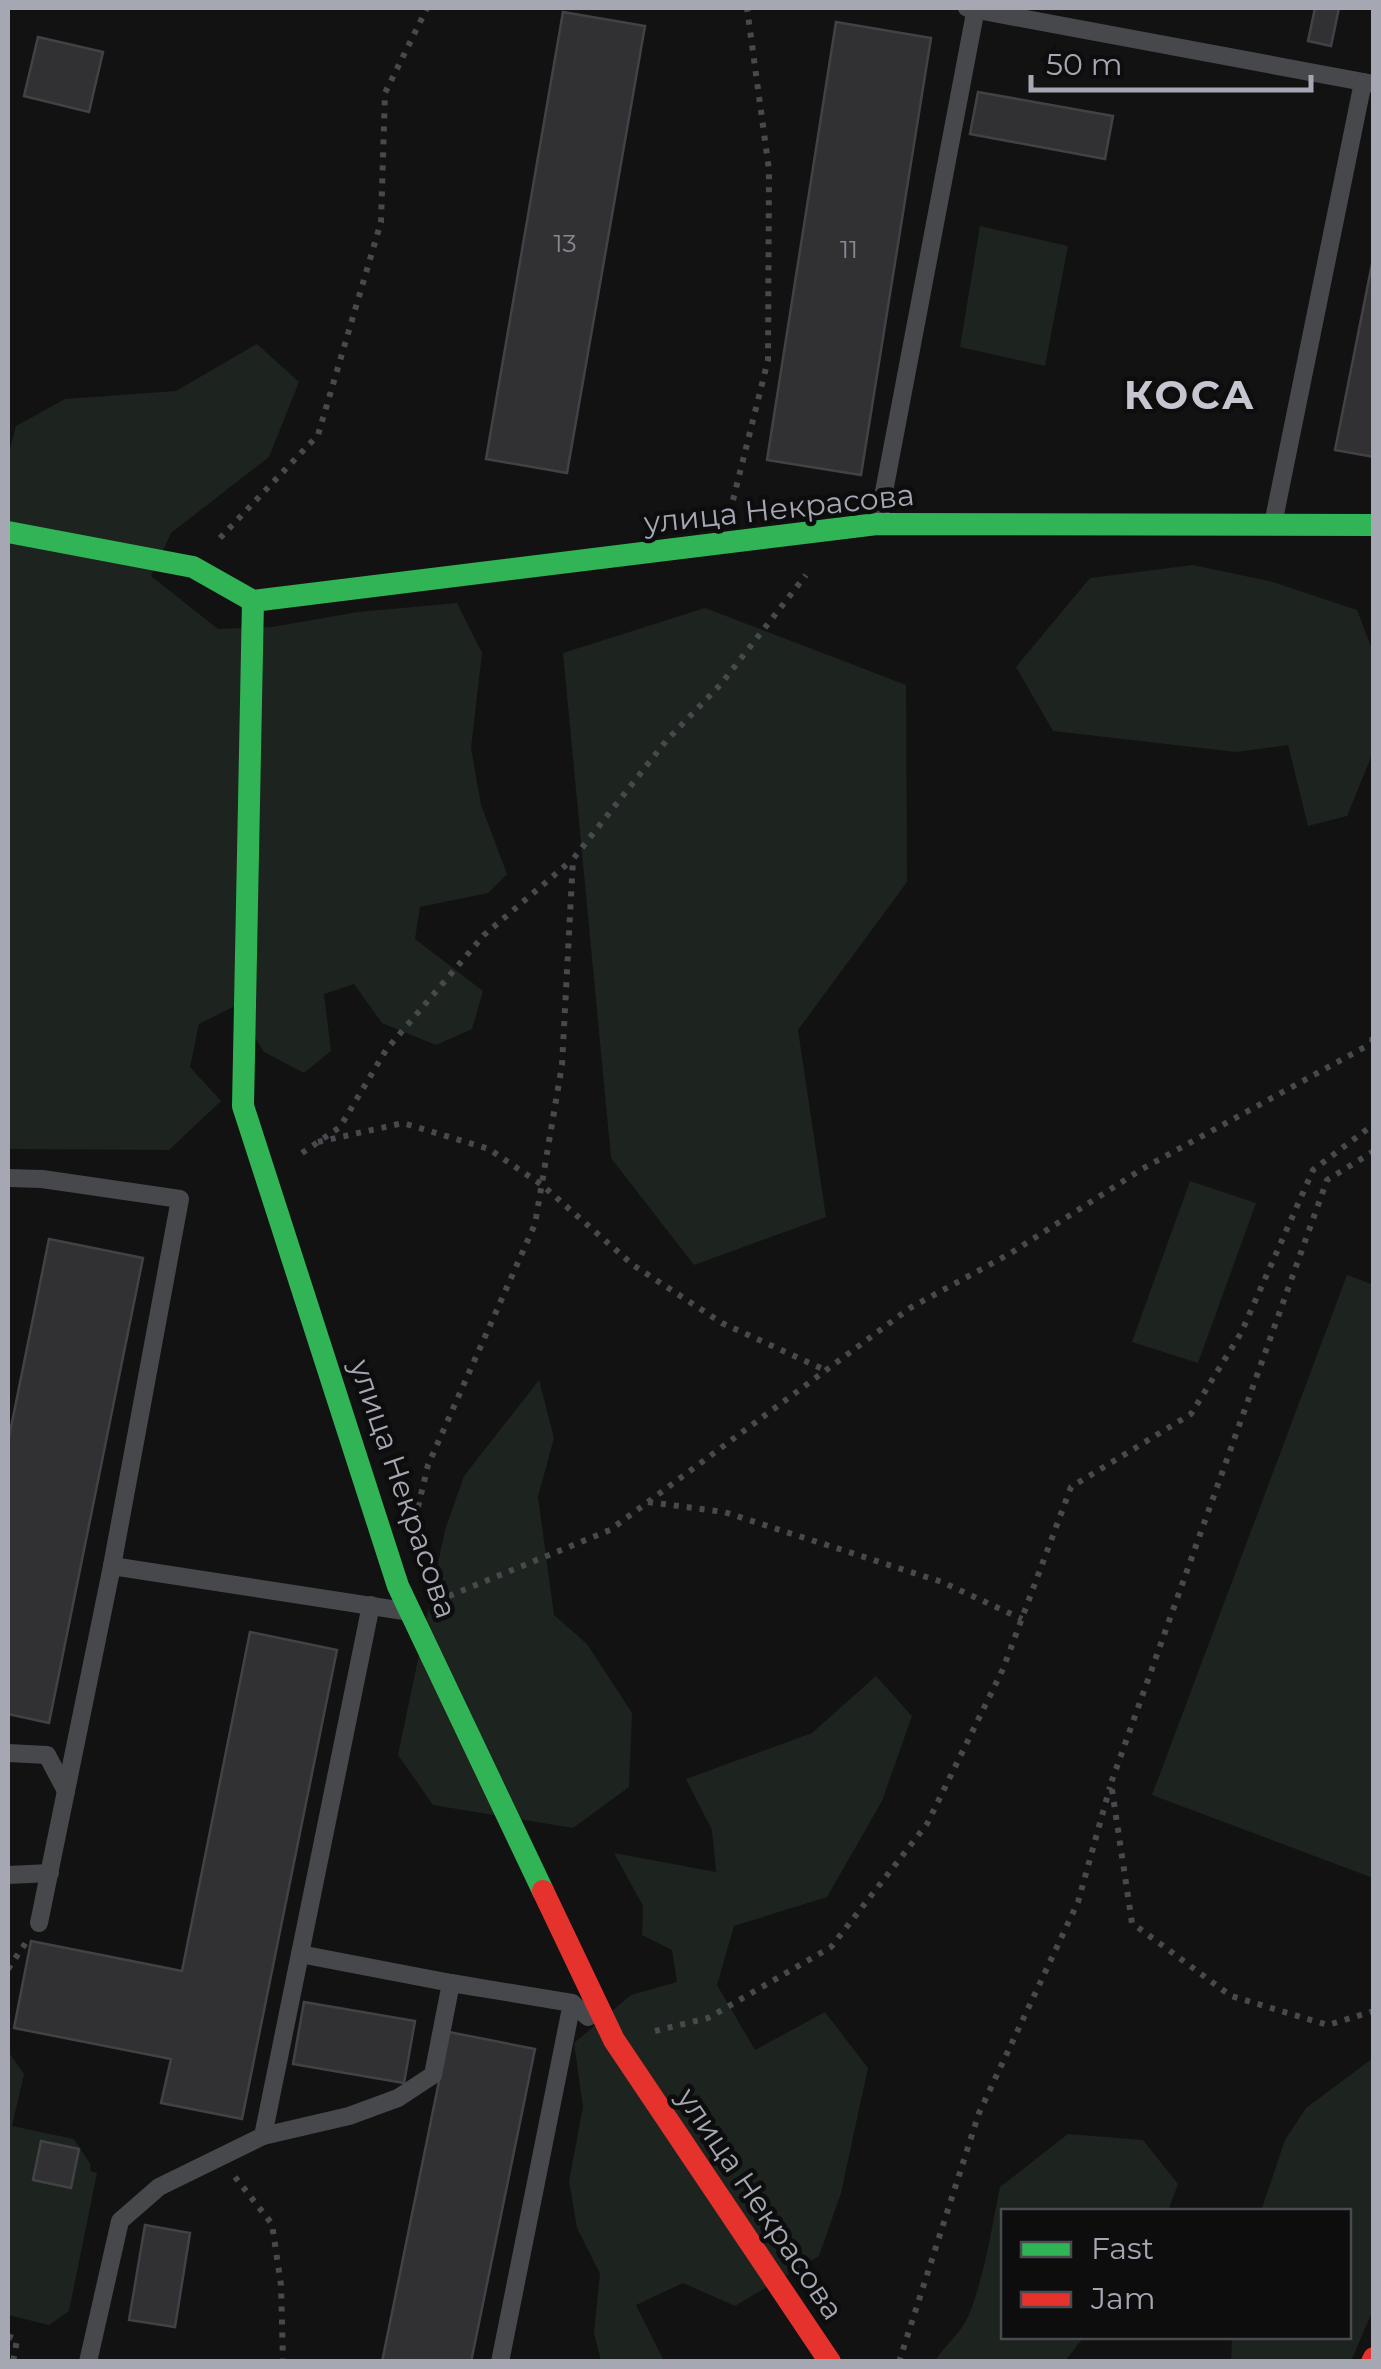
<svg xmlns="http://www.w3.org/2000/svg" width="1381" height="2369" font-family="Montserrat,sans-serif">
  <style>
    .green { fill: #1d231e }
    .building { fill: #313134; stroke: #424246; stroke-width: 2.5 }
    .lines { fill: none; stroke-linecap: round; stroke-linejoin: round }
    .path { stroke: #48494d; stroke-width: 6; stroke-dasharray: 5 8; stroke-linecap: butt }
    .lane { stroke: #47484b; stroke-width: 18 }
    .fast { stroke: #30b455; stroke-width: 22 }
    .jam { stroke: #e5322d; stroke-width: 22 }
    .labels { text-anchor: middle; stroke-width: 9; stroke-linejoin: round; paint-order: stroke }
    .number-label { font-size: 25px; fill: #888a93 }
    .street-label { font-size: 30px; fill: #a5a7b3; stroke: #0d0d0e }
    .district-label { font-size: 40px; font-weight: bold; letter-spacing: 2.5px; fill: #c5c6cf; stroke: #0d0d0e }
  </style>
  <rect width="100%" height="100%" fill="#121213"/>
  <g class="green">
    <polygon points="980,226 1068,246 1045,366 960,347"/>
    <polygon points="257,344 299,382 269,457 171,533 151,576 218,629 272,627 358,612 457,603 482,653 471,748 481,805 507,874 488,893 420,907 415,939 483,991 472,1029 436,1045 382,1023 354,984 324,994 331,1051 304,1073 264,1052 235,1006 199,1024 190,1067 221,1101 169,1150 8,1149 8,456 16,426 65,399 176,391"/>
    <polygon points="1193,565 1273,582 1357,610 1373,652 1374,750 1347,816 1308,826 1288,745 1236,752 1053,731 1016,667 1090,578"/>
    <polygon points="705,608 906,685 907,882 798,1030 826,1217 694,1265 611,1158 563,653"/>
    <polygon points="1190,1181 1256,1203 1198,1363 1132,1342"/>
    <polygon points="1347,1275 1374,1285 1373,1878 1152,1795"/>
    <polygon points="539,1380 554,1438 538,1497 554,1615 587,1644 632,1713 629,1787 573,1828 433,1805 398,1755 445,1530 464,1476"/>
    <polygon points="876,1676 912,1716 882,1801 827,1897 734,1926 717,1985 755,2050 825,2012 868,2068 841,2193 819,2256 735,2306 683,2283 636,2305 664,2361 601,2361 594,2333 600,2274 577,2228 569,2181 583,2107 574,2043 631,1995 677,1982 672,1950 642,1935 643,1906 614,1853 716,1872 712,1830 686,1779 812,1733"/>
    <polygon points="8,2051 24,2074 12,2126 74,2139 91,2165 90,2171 97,2173 69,2311 49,2325 8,2315"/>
    <polygon points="1373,2058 1373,2310 1351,2361 1231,2362 1232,2337 1348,2336 1348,2212 1261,2211 1285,2140 1306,2108"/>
    <path d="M1068,2134L1143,2140L1178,2184L1168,2211L1004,2212V2336L1084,2337L1065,2361H935C944,2346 961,2333 968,2317C985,2276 991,2230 1000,2187Z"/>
  </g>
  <g class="building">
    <polygon points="1315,8 1339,8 1331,46 1308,41"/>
    <polygon points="563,12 645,26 567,473 486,459"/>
    <polygon points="836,22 931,38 861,475 767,460"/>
    <polygon points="38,37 103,52 89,112 24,96"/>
    <polygon points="978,92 1113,116 1105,159 970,134"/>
    <polygon points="1374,254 1374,457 1335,450"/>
    <polygon points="49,1239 143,1258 49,1723 8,1714 8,1442"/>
    <polygon points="250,1632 337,1650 242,2119 161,2103 171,2059 14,2028 31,1941 182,1971"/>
    <polygon points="304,2002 415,2021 404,2083 293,2064"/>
    <polygon points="449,2032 535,2049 471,2362 382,2362"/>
    <polygon points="41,2141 79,2149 71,2188 33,2180"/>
    <polygon points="145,2225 190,2233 175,2327 129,2320"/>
  </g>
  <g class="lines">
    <g class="path">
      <polyline points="733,500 768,360 769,170 747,8"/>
      <polyline points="220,538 318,435 381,222 385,93 427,8"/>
      <polyline points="1372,1042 1374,1027"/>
      <polyline points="318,1142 403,1123 489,1149 542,1185 633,1265 722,1323 825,1370"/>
      <polyline points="1374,1151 1327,1180 1111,1783 1132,1923 1231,1996 1328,2025 1374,2011"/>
      <polyline points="302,1153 340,1127 386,1050 484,935 572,860"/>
      <polyline points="648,1502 724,1512 942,1582 1022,1619"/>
      <polyline points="418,1507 428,1465 535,1224 562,1065 573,859 666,741 721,684 806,575"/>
      <polyline points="449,1596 610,1530 910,1308 1011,1253 1142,1169 1374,1042"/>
      <polyline points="8,1969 27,1941"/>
      <polyline points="655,2031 708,2018 831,1947 927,1824 1003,1669 1071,1487 1191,1414 1241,1333 1313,1170 1374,1124"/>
      <polyline points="235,2177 272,2224 281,2285 283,2362"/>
      <polyline points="8,2336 17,2340 13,2362"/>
      <polyline points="899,2362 979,2113 1078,1902 1110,1787"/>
    </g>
    <g class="lane">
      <polyline points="967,8 1374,84"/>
      <polyline points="878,523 976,8"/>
      <polyline points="1273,524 1363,82"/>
      <polyline points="8,1178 42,1179 180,1199 112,1566"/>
      <polyline points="8,1753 47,1755 66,1791"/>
      <polyline points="8,1875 50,1873"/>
      <polyline points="39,1923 112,1566 404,1611"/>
      <polyline points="300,1954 451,1983"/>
      <polyline points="263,2136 371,1605"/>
      <polyline points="88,2362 120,2221 159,2187 263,2136 349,2116 398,2098 433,2075 451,1983 572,2003 588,2017"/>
      <polyline points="500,2362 572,2003"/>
    </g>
    <g class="fast">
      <polyline points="8,532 193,567 253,601 877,524 1374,525"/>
      <polyline points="253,601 243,1106 398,1586 543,1891"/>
    </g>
    <g class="jam">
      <polyline points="543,1891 614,2040 830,2362"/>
      <polyline points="1372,2362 1374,2358"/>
    </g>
  </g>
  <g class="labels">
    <g class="number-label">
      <text x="565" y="252">13</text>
      <text x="849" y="258">11</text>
    </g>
    <g class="street-label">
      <text transform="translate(779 509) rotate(-6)" y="10">улица Некрасова</text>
      <text transform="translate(403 1489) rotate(71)" y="10">улица Некрасова</text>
      <text transform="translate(760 2204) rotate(56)" y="10">улица Некрасова</text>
    </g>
    <g class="district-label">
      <text x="1190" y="409">КОСА</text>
    </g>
  </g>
  <rect width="1381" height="2369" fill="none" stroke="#a5a7b3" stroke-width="20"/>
  <rect x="1001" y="2209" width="350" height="130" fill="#0d0d0e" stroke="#4a4b50" stroke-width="2.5"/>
  <rect x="1021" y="2242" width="50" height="15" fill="#30b455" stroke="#4a4b50" stroke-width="2.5"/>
  <text x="1091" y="2259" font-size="30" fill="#a5a7b3">Fast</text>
  <rect x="1021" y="2292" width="50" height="15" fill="#e5322d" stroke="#4a4b50" stroke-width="2.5"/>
  <text x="1091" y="2309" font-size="30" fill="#a5a7b3">Jam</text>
  <path d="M1031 75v15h280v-15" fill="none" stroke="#a5a7b3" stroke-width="5"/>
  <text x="1046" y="75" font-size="30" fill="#a5a7b3" stroke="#0d0d0e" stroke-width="8" paint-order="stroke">50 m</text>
</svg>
